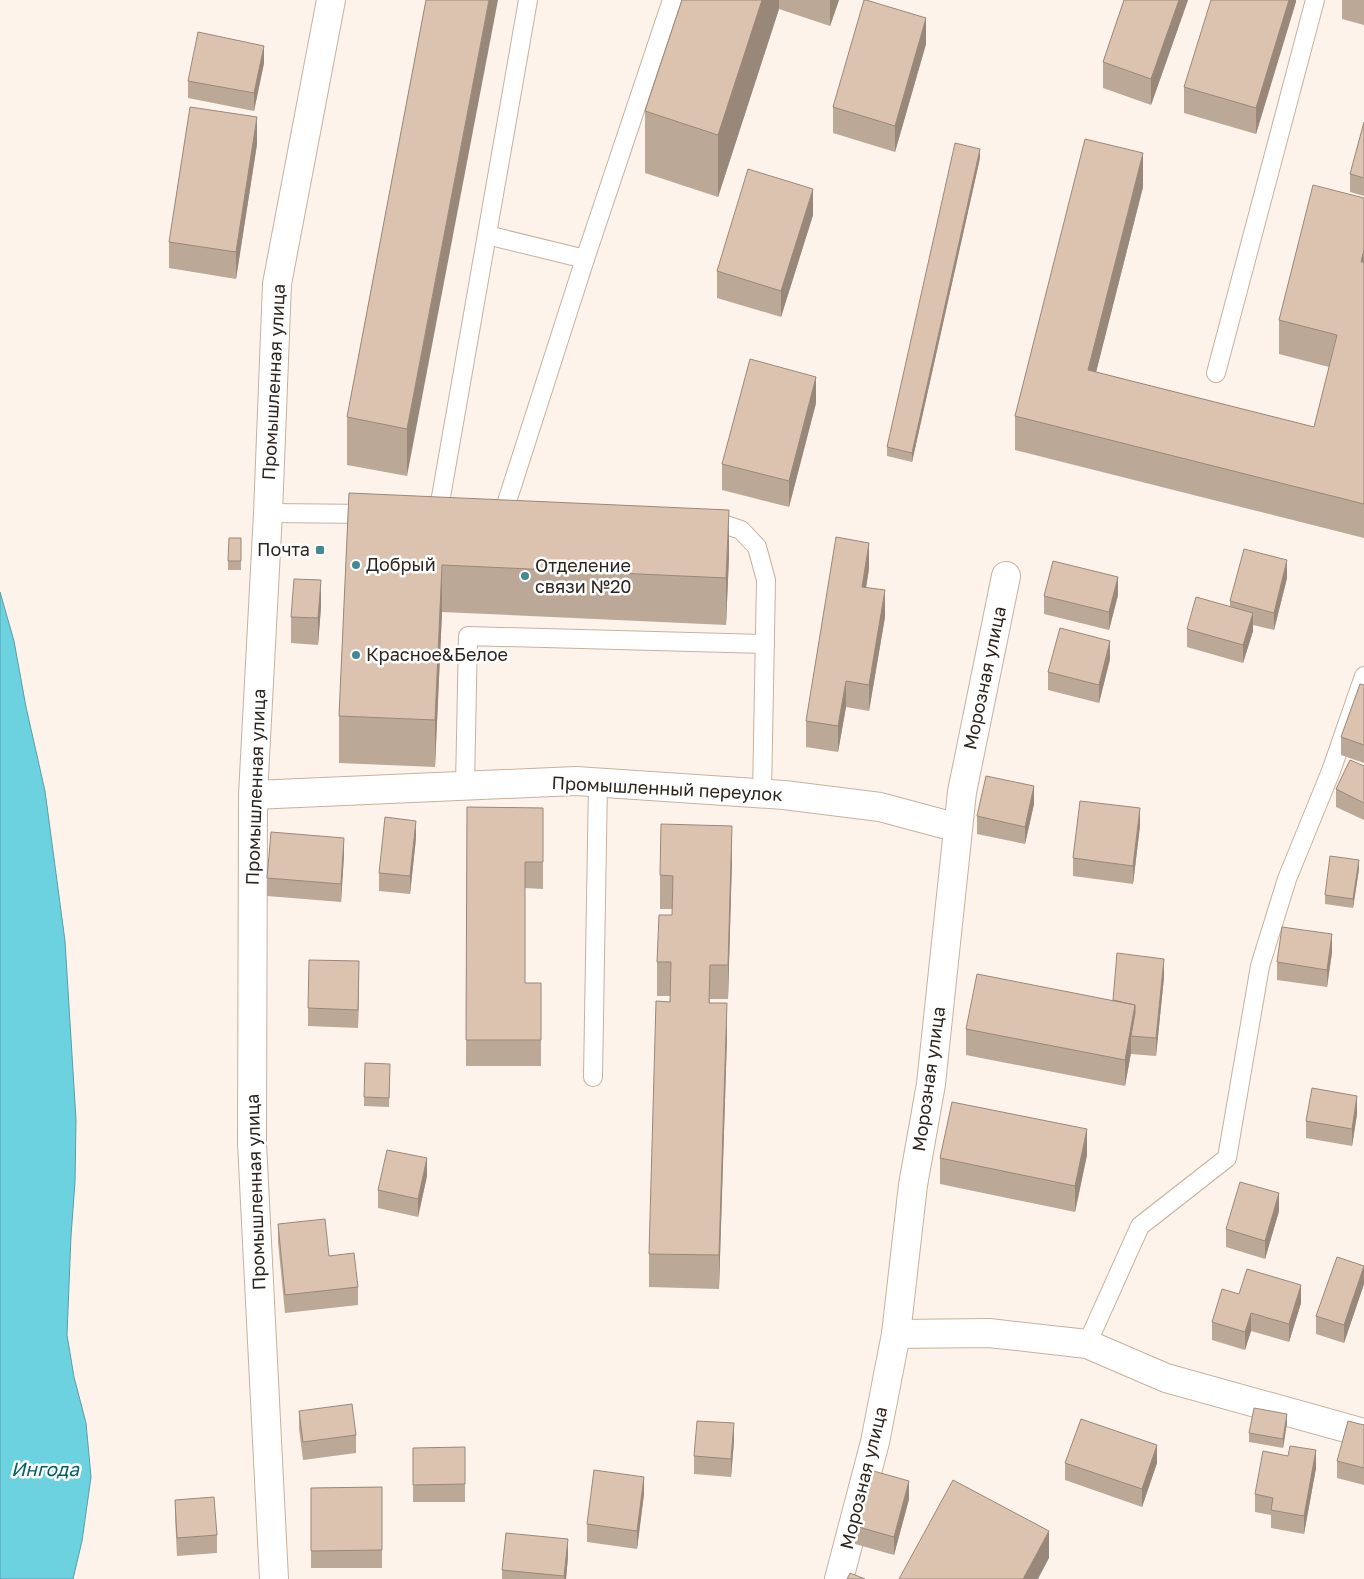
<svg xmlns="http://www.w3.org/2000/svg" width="1364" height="1579" font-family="'Golos Text',sans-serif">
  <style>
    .water { fill: #6cd2e0; stroke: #599ea6 }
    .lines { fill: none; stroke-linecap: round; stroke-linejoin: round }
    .lane-casing { stroke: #c7b19d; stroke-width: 20 }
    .street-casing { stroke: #c7b19d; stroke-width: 30 }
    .lane { stroke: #fff; stroke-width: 18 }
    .street { stroke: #fff; stroke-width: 28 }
    .wall { fill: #bca896 }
    .shaded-wall { fill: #99887a }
    .building { fill: #dbc3af; stroke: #99887a }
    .poi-dot { fill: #438993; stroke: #fff; stroke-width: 2 }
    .labels { text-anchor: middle; stroke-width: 5; stroke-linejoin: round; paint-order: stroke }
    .street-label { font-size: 18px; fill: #2e251e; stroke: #fff }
    .poi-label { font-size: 18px; fill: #2e251e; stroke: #fff; text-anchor: start }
    .water-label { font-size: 19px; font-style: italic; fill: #01606a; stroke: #fff }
  </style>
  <rect width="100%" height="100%" fill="#fdf3eb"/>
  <polygon class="water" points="0,592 14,641 26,707 45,791 65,941 76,1120 75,1182 71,1236 67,1335 74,1377 86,1423 91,1477 82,1541 73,1579 0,1579"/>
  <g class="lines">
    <g class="lane-casing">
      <g id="lane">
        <polyline points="487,235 585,259"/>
        <polyline points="1216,373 1315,0"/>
        <polyline points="268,513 372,514"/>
        <polyline points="438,514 528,0"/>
        <polyline points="493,514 503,514 585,259 672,0"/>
        <polyline points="708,519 741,530 757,547 766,580 762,794"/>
        <polyline points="465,786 468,636 765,644"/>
        <polyline points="593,1077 598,782"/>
        <polyline points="1087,1344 1140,1226 1227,1158 1260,966 1287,879 1331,771 1364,676"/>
      </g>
    </g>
    <g class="street-casing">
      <g id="street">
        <polyline points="253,795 576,781 784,795 880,807 958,828"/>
        <polyline points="896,1334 989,1333 1087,1344 1166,1378 1364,1433"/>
        <polyline points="274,1579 252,1143 253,795 268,513 277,284 331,0"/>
        <polyline points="839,1579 875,1442 896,1334 913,1185 931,1084 962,792 1006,576"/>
      </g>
    </g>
    <use href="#lane" class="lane"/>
    <use href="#street" class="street"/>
  </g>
  <g class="wall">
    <polygon points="426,0 407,476 347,465 347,417"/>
    <polygon points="682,0 839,0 830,26 779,9 718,197 645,173 645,111"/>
    <polygon points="1124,0 1188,0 1151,105 1103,88 1103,62"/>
    <polygon points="1296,0 1256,134 1184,113 1184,87"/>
    <polygon points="1342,0 1364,0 1364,25 1342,19"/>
    <polygon points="926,44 895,152 833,133 833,107"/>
    <polygon points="264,63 254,111 188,98 188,81"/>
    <polygon points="1364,122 1364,196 1350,192 1350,174"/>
    <polygon points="257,144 236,279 169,268 169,242"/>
    <polygon points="980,158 912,462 887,456 887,447"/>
    <polygon points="1143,187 1096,372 1314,427 1329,367 1279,354 1279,320 1364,198 1364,538 1015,450 1015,416"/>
    <polygon points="813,215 781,317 717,298 717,271"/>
    <polygon points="816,403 789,507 722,490 722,464"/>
    <polygon points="349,493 729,557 726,625 442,612 435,767 339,763 339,716"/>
    <polygon points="241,538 241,570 228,570 228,561"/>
    <polygon points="869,569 866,587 885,617 869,711 846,707 838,752 806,747 806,721"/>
    <polygon points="1287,578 1274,630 1253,625 1253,631 1243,663 1187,647 1187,629 1230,607 1230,601"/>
    <polygon points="1118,595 1109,630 1044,614 1044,596"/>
    <polygon points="321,607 318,645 291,643 291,617"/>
    <polygon points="1110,659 1099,703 1048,690 1048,672"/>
    <polygon points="1364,685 1364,763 1341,755 1341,737"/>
    <polygon points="1364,766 1364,820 1336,807 1336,789"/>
    <polygon points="1034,804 1025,844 977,834 977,816"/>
    <polygon points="467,807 543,808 543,889 525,888 525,983 541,983 541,1066 466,1066"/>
    <polygon points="1140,826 1133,884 1073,876 1073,858"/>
    <polygon points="416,838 410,894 379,891 379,873"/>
    <polygon points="344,855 341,902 267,896 267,878"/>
    <polygon points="732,860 728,999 710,999 710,1003 727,1037 719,1289 649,1287 649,1254 670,996 657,996 657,962 672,915 672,909 660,909 660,875"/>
    <polygon points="1359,869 1353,908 1325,904 1325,895"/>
    <polygon points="1332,952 1327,987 1277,980 1277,962"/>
    <polygon points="1164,977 1156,1056 1131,1054 1131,1053 1125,1086 966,1055 966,1029 1113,1000"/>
    <polygon points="359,979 358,1028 308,1026 308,1008"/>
    <polygon points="390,1073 389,1107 364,1106 364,1097"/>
    <polygon points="1357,1114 1352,1146 1306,1138 1306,1121"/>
    <polygon points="1087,1155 1075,1212 940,1184 940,1158"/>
    <polygon points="427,1176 418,1217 378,1208 378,1190"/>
    <polygon points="1279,1211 1265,1259 1226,1247 1226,1229"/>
    <polygon points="278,1224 329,1256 358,1287 358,1305 285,1313 278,1242"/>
    <polygon points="1364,1284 1344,1343 1316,1334 1316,1316"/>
    <polygon points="1239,1294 1301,1303 1289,1342 1251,1331 1245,1350 1212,1340 1212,1322"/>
    <polygon points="299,1411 356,1435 356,1453 303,1460 299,1429"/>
    <polygon points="1287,1423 1283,1448 1249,1442 1249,1433"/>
    <polygon points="1364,1425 1364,1485 1337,1478 1337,1461"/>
    <polygon points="734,1441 731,1477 694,1474 694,1456"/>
    <polygon points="465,1447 465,1502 413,1502 413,1448"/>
    <polygon points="1065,1463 1157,1463 1142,1507 1065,1480"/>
    <polygon points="1316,1468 1304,1534 1271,1528 1271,1515 1255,1512 1255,1494"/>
    <polygon points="382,1487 382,1568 311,1568 311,1488"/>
    <polygon points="644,1494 637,1549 587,1542 587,1524"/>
    <polygon points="909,1499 894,1555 855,1544 855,1526"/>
    <polygon points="175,1500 217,1535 217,1553 177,1556 175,1517"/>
    <polygon points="568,1557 566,1579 502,1579 502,1570"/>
  </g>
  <g class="shaded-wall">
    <polygon points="489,0 498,0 407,476 407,429"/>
    <polygon points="762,0 779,0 779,9 718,197 718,135"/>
    <polygon points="830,0 839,0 830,26"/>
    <polygon points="1179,0 1188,0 1151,105 1151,79"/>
    <polygon points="1289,0 1296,0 1296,2 1256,134 1256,108"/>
    <polygon points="926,18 926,44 895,152 895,126"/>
    <polygon points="264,46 264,63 254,111 254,93"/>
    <polygon points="257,117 257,144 236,279 236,252"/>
    <polygon points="980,149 980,158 912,462 912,453"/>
    <polygon points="1143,153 1143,187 1088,404 1088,370"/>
    <polygon points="813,189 813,215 781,317 781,291"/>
    <polygon points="1364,250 1364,284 1361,262"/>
    <polygon points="816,377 816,403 789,507 789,481"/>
    <polygon points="729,510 729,557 726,625 726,578"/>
    <polygon points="869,543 869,569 862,613 862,587"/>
    <polygon points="1287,560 1287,578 1274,630 1274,613"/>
    <polygon points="442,565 442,612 435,767 435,720"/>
    <polygon points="1118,577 1118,595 1109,630 1109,612"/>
    <polygon points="321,580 321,607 318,645 318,618"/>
    <polygon points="885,590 885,617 869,711 869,685"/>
    <polygon points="1253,613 1253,631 1243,663 1243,645"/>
    <polygon points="1110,641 1110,659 1099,703 1099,685"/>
    <polygon points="846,681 846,707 838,752 838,726"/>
    <polygon points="1034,786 1034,804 1025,844 1025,827"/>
    <polygon points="1140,808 1140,826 1133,884 1133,866"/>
    <polygon points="416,821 416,838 410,894 410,876"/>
    <polygon points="732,826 732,860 728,999 728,965"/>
    <polygon points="344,838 344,855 341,902 341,884"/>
    <polygon points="1359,860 1359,869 1353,908 1353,899"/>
    <polygon points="1332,934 1332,952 1327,987 1327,970"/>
    <polygon points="1164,959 1164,977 1156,1056 1156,1038"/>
    <polygon points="359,961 359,979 358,1028 358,1010"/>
    <polygon points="727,1003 727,1037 719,1289 719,1255"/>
    <polygon points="1135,1005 1135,1031 1131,1036 1131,1053 1125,1086 1125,1060"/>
    <polygon points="1357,1096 1357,1114 1352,1146 1352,1129"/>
    <polygon points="1087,1129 1087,1155 1075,1212 1075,1186"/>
    <polygon points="427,1158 427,1176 418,1217 418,1199"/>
    <polygon points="1279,1193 1279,1211 1265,1259 1265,1241"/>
    <polygon points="1364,1266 1364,1284 1344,1343 1344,1325"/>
    <polygon points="1301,1285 1301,1303 1289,1342 1289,1324"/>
    <polygon points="1251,1313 1251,1331 1245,1350 1245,1332"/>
    <polygon points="1287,1414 1287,1423 1283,1448 1283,1439"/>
    <polygon points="734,1423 734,1441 731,1477 731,1459"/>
    <polygon points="1157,1445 1157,1463 1142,1507 1142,1489"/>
    <polygon points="1316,1450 1316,1468 1304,1534 1304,1516"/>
    <polygon points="644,1477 644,1494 637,1549 637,1531"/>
    <polygon points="909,1481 909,1499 894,1555 894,1537"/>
    <polygon points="1049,1531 1049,1558 1038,1579 1023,1579"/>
    <polygon points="568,1539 568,1557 566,1579 564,1579"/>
  </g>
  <g class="building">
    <polygon points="426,0 489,0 407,429 347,417"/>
    <polygon points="682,0 762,0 718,135 645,111"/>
    <polygon points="864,0 866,0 926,18 895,126 833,107"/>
    <polygon points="1124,0 1179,0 1151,79 1103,62"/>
    <polygon points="1211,0 1289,0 1256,108 1184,87"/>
    <polygon points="198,32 264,46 254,93 188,81"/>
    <polygon points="190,107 257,117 236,252 169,242"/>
    <polygon points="1364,122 1364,178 1350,174"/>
    <polygon points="1085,139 1143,153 1088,370 1314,427 1337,335 1279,320 1313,185 1364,198 1364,250 1361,262 1364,262 1364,504 1015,416"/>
    <polygon points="955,143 980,149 912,453 887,447"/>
    <polygon points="748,169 813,189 781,291 717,271"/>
    <polygon points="750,359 816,377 789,481 722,464"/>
    <polygon points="349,493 729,510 726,578 442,565 435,720 339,716"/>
    <polygon points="836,537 869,543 862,587 885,590 869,685 846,681 838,726 806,721"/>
    <polygon points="229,538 241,538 241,561 228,561"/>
    <polygon points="1244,549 1287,560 1274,613 1230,601"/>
    <polygon points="1053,561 1118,577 1109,612 1044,596"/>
    <polygon points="294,579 321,580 318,618 291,617"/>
    <polygon points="1196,597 1253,613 1243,645 1187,629"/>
    <polygon points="1060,628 1110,641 1099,685 1048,672"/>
    <polygon points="1360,684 1364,685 1364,745 1341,737"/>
    <polygon points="1350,760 1364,766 1364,803 1336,789"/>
    <polygon points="986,776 1034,786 1025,827 977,816"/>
    <polygon points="1080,801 1140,808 1133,866 1073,858"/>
    <polygon points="467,807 543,808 543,862 525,862 525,983 541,983 541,1040 466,1040"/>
    <polygon points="385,817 416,821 410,876 379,873"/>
    <polygon points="661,824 732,826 728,965 710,965 709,1003 727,1003 719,1255 649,1254 656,1001 670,1002 671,962 657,962 659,915 672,915 673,876 660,875"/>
    <polygon points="271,832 344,838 341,884 267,878"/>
    <polygon points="1330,856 1359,860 1353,899 1325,895"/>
    <polygon points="1282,927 1332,934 1327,970 1277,962"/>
    <polygon points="1117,953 1164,959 1156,1038 1131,1036 1135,1013 1135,1005 1113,1000"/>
    <polygon points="309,960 359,961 358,1010 308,1008"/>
    <polygon points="977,974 1135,1005 1125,1060 966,1029"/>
    <polygon points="365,1063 390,1064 389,1098 364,1097"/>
    <polygon points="1312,1088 1357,1096 1352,1129 1306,1121"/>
    <polygon points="952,1102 1087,1129 1075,1186 940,1158"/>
    <polygon points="387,1150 427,1158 418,1199 378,1190"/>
    <polygon points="1240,1182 1279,1193 1265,1241 1226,1229"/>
    <polygon points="325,1219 329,1256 354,1253 358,1287 285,1295 278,1224"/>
    <polygon points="1337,1257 1364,1266 1344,1325 1316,1316"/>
    <polygon points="1247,1269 1301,1285 1289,1324 1251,1313 1245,1332 1212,1322 1222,1289 1239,1294"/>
    <polygon points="352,1404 356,1435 303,1442 299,1411"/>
    <polygon points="1254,1408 1287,1414 1283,1439 1249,1433"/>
    <polygon points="1081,1419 1157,1445 1142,1489 1065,1463"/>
    <polygon points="697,1421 734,1423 731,1459 694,1456"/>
    <polygon points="1348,1421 1364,1425 1364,1468 1337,1461"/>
    <polygon points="1290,1446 1316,1450 1304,1516 1271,1510 1273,1498 1255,1494 1263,1451 1288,1456"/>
    <polygon points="465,1447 465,1484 413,1485 413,1448"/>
    <polygon points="594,1470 644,1477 637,1531 587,1524"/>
    <polygon points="870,1470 909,1481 894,1537 855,1526"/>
    <polygon points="953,1480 1049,1531 1023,1579 899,1579"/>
    <polygon points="382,1487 382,1550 311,1551 311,1488"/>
    <polygon points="214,1497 217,1535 177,1538 175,1500"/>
    <polygon points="506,1533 568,1539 564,1576 502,1570"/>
    <polygon points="850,1573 865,1579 847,1579"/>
  </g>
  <g class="poi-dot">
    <rect x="315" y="545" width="10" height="10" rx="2.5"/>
    <circle cx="356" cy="565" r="5"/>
    <circle cx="525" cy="576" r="5"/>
    <circle cx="356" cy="655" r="5"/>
  </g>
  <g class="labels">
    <g class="street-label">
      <text transform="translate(274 382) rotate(-87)" y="6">Промышленная улица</text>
      <text transform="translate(985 678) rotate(-78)" y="6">Морозная улица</text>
      <text transform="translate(256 787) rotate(-88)" y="6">Промышленная улица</text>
      <text transform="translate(667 789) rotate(3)" y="6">Промышленный переулок</text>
      <text transform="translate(929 1079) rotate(-82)" y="6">Морозная улица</text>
      <text transform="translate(256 1192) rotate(-92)" y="6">Промышленная улица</text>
      <text transform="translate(864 1478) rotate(-76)" y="6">Морозная улица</text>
    </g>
    <g class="poi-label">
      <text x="310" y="556" text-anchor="end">Почта</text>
      <text x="366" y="571">Добрый</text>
      <text x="535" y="572">Отделение<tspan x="535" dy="21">связи №20</tspan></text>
      <text x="366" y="661">Красное&amp;Белое</text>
    </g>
    <g class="water-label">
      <text x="45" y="1476">Ингода</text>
    </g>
  </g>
</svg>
